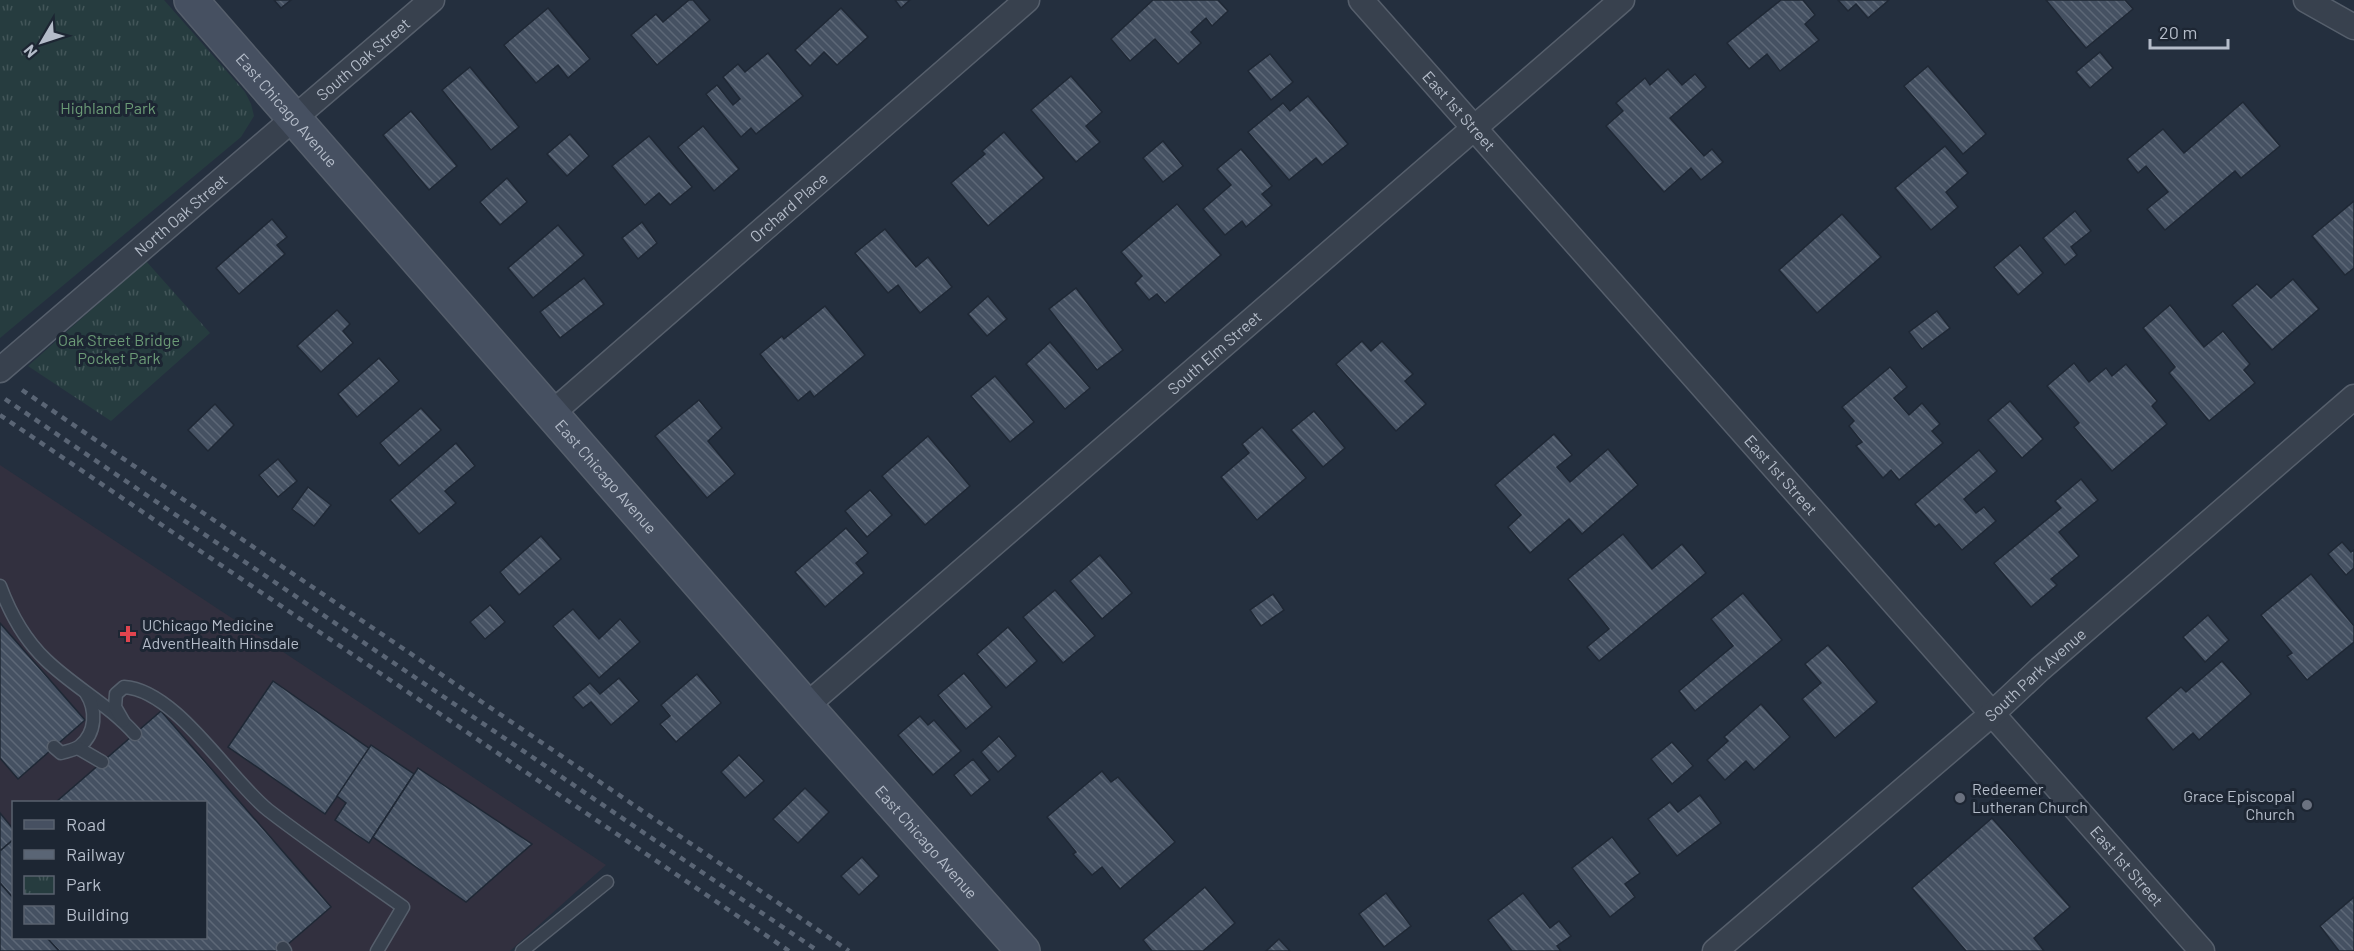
<svg xmlns="http://www.w3.org/2000/svg" width="2354" height="951" font-family="Barlow,sans-serif">
  <style>
    .medical { fill: #32303f; fill-rule: evenodd }
    .park { fill: url(#park-tufts) }
    .building { fill: url(#building-back-hatch); stroke: #1f2835; stroke-width: 1.5 }
    .lines { fill: none; stroke-linecap: round; stroke-linejoin: round }
    .service-casing { stroke: #565f6c; stroke-width: 15 }
    .minor-casing { stroke: #565f6c; stroke-width: 27 }
    .secondary-casing { stroke: #565f6c; stroke-width: 36 }
    .service { stroke: #38414e; stroke-width: 12 }
    .minor { stroke: #38414e; stroke-width: 24 }
    .secondary { stroke: #465061; stroke-width: 33 }
    .rail { stroke: #5a6575; stroke-width: 4.5; stroke-dasharray: 6 6; stroke-linecap: butt }
    .health-dot { fill: #e0444e; stroke: #1d2633; stroke-width: 2 }
    .worship-dot { fill: #6b7280; stroke: #1d2633; stroke-width: 2 }
    .labels { text-anchor: middle; stroke-width: 6; stroke-linejoin: round; paint-order: stroke }
    .street-label { font-size: 16px; fill: #b4bcc9; stroke: #1d2633 }
    .park-label { font-size: 16px; fill: #6b9a76; stroke: #1d2633 }
    .poi-label { font-size: 16px; fill: #b4bcc9; stroke: #1d2633; text-anchor: start }
  </style>
  <defs>
    <pattern id="park-tufts" width="24" height="20" patternUnits="userSpaceOnUse" patternTransform="scale(1.5)"><rect width="24" height="20" fill="#263c3f"/><path d="M3 7l-1-3M5 7V3M7 7l1-3M15 17l-1-3M17 17v-4M19 17l1-3" fill="none" stroke="#435659"/></pattern>
    <pattern id="building-back-hatch" width="6" height="6" patternUnits="userSpaceOnUse" patternTransform="scale(1.5)"><rect width="6" height="6" fill="#455162"/><path d="M-1 5l2 2M0 0l6 6M5-1l2 2" fill="none" stroke="#5d6877"/></pattern>
  </defs>
  <rect width="100%" height="100%" fill="#242f3e"/>
  <path class="medical" d="M0,465L606,865L510,951H0ZM14,802H206V938H14Z"/>
  <g class="park">
    <polygon points="0,0 164,0 245,92 251,104 254,116 241,137 0,338"/>
    <polygon points="146,261 210,333 111,421 28,366"/>
  </g>
  <g class="building">
    <polygon points="274,0 291,0 281,8"/>
    <polygon points="689,0 693,0 710,20 657,65 631,35 656,14 663,22"/>
    <polygon points="895,0 910,0 901,8"/>
    <polygon points="1153,0 1218,0 1228,11 1212,26 1206,18 1191,32 1201,43 1178,64 1155,39 1130,61 1111,39"/>
    <polygon points="1781,0 1803,0 1815,15 1805,24 1819,40 1780,71 1767,54 1749,69 1727,43"/>
    <polygon points="1838,0 1889,0 1868,18 1856,4 1848,11"/>
    <polygon points="2046,0 2125,0 2133,9 2086,48"/>
    <polygon points="548,8 590,59 568,78 558,65 536,83 504,45"/>
    <polygon points="841,8 868,37 837,65 824,52 810,66 795,50"/>
    <polygon points="2100,52 2113,68 2090,88 2076,72"/>
    <polygon points="768,53 803,96 756,134 751,128 741,137 706,94 717,85 733,105 740,99 723,77 738,64 745,72"/>
    <polygon points="1270,54 1293,82 1271,100 1248,71"/>
    <polygon points="1928,66 1986,134 1963,154 1904,86"/>
    <polygon points="470,67 519,127 491,150 442,90"/>
    <polygon points="1668,69 1682,85 1695,74 1706,87 1670,118 1704,156 1712,149 1723,162 1701,180 1691,168 1664,192 1606,126 1623,111 1616,103 1645,78 1650,85"/>
    <polygon points="1071,76 1102,112 1086,126 1100,142 1076,162 1031,110"/>
    <polygon points="1308,96 1348,144 1322,165 1316,158 1289,180 1248,132 1283,103 1290,111"/>
    <polygon points="2243,102 2280,146 2241,178 2235,171 2165,230 2147,209 2168,192 2146,166 2138,173 2127,159 2163,129 2184,153"/>
    <polygon points="411,111 457,166 429,190 383,135"/>
    <polygon points="703,126 739,169 714,191 678,147"/>
    <polygon points="1004,132 1044,178 988,226 951,183 985,154 982,151"/>
    <polygon points="570,134 589,156 567,176 547,154"/>
    <polygon points="649,136 692,187 670,205 659,193 645,205 612,166"/>
    <polygon points="1163,141 1183,166 1163,182 1143,158"/>
    <polygon points="1945,146 1968,173 1946,192 1958,207 1931,230 1895,188"/>
    <polygon points="1241,149 1272,186 1262,194 1272,205 1246,227 1242,221 1225,235 1203,209 1231,185 1217,169"/>
    <polygon points="507,178 527,202 500,225 480,202"/>
    <polygon points="2354,201 2354,268 2345,275 2312,236"/>
    <polygon points="1177,204 1221,255 1165,303 1157,294 1149,300 1135,283 1142,276 1121,252"/>
    <polygon points="2075,211 2091,231 2071,247 2077,255 2065,265 2043,238"/>
    <polygon points="1842,214 1881,257 1817,313 1779,270"/>
    <polygon points="272,219 287,237 277,245 285,254 239,294 216,268"/>
    <polygon points="642,222 657,243 638,259 622,238"/>
    <polygon points="558,225 584,255 533,298 508,268"/>
    <polygon points="885,229 916,267 928,257 952,287 920,313 898,285 888,293 855,253"/>
    <polygon points="2020,245 2043,273 2018,295 1994,267"/>
    <polygon points="584,278 604,304 560,338 540,312"/>
    <polygon points="2293,279 2319,309 2272,350 2232,305 2257,284 2271,298"/>
    <polygon points="1076,288 1123,350 1097,370 1049,309"/>
    <polygon points="988,296 1007,319 987,336 968,314"/>
    <polygon points="2170,305 2204,347 2223,331 2250,364 2244,370 2255,383 2209,421 2169,373 2175,367 2143,328"/>
    <polygon points="825,306 865,355 814,397 810,391 798,401 760,354 782,336 784,339"/>
    <polygon points="337,310 350,324 343,331 353,343 321,372 297,346"/>
    <polygon points="1937,311 1950,328 1922,349 1909,332"/>
    <polygon points="1362,341 1371,351 1382,341 1413,374 1405,381 1426,404 1396,431 1336,364"/>
    <polygon points="1050,342 1090,388 1065,409 1026,364"/>
    <polygon points="379,358 399,381 357,417 338,394"/>
    <polygon points="2074,363 2089,382 2106,368 2112,376 2126,364 2157,401 2152,406 2167,424 2112,471 2074,427 2079,423 2047,386"/>
    <polygon points="1890,367 1907,387 1894,398 1909,415 1922,403 1940,424 1932,431 1943,443 1899,480 1891,470 1883,478 1856,446 1862,442 1849,426 1854,421 1842,407"/>
    <polygon points="995,376 1034,422 1010,442 971,396"/>
    <polygon points="699,400 722,428 708,441 735,474 707,498 655,436"/>
    <polygon points="2010,401 2043,439 2022,458 1988,420"/>
    <polygon points="215,404 234,425 208,451 188,430"/>
    <polygon points="421,408 441,430 399,466 380,443"/>
    <polygon points="1314,411 1345,448 1323,467 1291,430"/>
    <polygon points="1262,427 1306,478 1257,520 1221,477 1249,453 1242,444"/>
    <polygon points="1554,434 1572,455 1557,467 1570,482 1608,449 1638,485 1582,534 1569,519 1530,553 1508,527 1521,515 1495,485"/>
    <polygon points="928,436 970,486 925,525 882,476"/>
    <polygon points="456,443 475,466 445,491 456,503 419,534 390,500"/>
    <polygon points="1979,450 1997,471 1964,499 1976,513 1984,507 1996,521 1962,550 1939,524 1935,527 1915,504"/>
    <polygon points="278,459 297,481 278,497 259,475"/>
    <polygon points="2081,479 2098,500 2059,532 2079,556 2051,579 2057,585 2031,607 1994,563 2061,508 2055,501"/>
    <polygon points="308,487 331,505 314,526 292,509"/>
    <polygon points="870,490 892,515 867,537 845,511"/>
    <polygon points="846,528 868,553 856,563 864,573 825,607 795,572"/>
    <polygon points="1623,534 1652,569 1682,544 1706,573 1599,661 1587,647 1609,629 1568,579"/>
    <polygon points="541,536 561,559 519,595 500,572"/>
    <polygon points="2342,542 2351,552 2354,550 2354,568 2346,575 2328,554"/>
    <polygon points="1100,555 1132,593 1102,619 1070,581"/>
    <polygon points="2311,574 2354,626 2354,642 2307,680 2287,656 2292,653 2261,615"/>
    <polygon points="1055,590 1095,636 1063,663 1023,617"/>
    <polygon points="1743,593 1782,640 1695,711 1679,691 1733,646 1711,619"/>
    <polygon points="1273,594 1284,610 1261,626 1250,610"/>
    <polygon points="490,605 505,622 485,639 470,622"/>
    <polygon points="573,609 599,639 620,619 640,642 599,678 553,626"/>
    <polygon points="2208,615 2229,640 2205,662 2183,637"/>
    <polygon points="0,623 85,720 18,779 0,758"/>
    <polygon points="1008,627 1037,661 1006,688 977,654"/>
    <polygon points="1828,645 1877,702 1835,738 1802,699 1821,683 1805,664"/>
    <polygon points="2222,661 2251,694 2199,740 2193,733 2173,750 2146,718 2181,687 2186,692"/>
    <polygon points="964,673 992,707 966,729 938,695"/>
    <polygon points="697,674 721,703 676,742 660,724 670,716 661,705"/>
    <polygon points="619,678 639,701 611,725 591,702 583,708 573,697 590,683 600,694"/>
    <polygon points="273,681 370,749 325,814 228,747"/>
    <polygon points="1761,704 1790,737 1754,770 1746,761 1725,780 1707,760 1728,741 1724,737"/>
    <polygon points="161,711 331,907 280,951 59,951 47,938 206,938 206,802 56,802"/>
    <polygon points="920,716 928,725 934,720 961,751 933,775 898,735"/>
    <polygon points="999,736 1016,756 998,772 981,752"/>
    <polygon points="1672,742 1693,766 1672,784 1651,759"/>
    <polygon points="371,745 414,774 369,843 335,820 346,803 337,796"/>
    <polygon points="739,755 764,781 745,798 721,772"/>
    <polygon points="973,759 990,780 971,796 954,775"/>
    <polygon points="418,768 532,844 466,902 373,837"/>
    <polygon points="1102,771 1111,782 1118,777 1175,842 1120,889 1102,867 1092,875 1073,854 1076,852 1047,817"/>
    <polygon points="805,788 829,812 798,843 773,819"/>
    <polygon points="1700,795 1721,823 1677,856 1648,819 1670,802 1678,812"/>
    <polygon points="0,813 14,830 14,839 0,851"/>
    <polygon points="1992,818 2070,907 2034,938 2044,951 1966,951 1912,888"/>
    <polygon points="1612,837 1640,873 1625,884 1635,897 1610,917 1572,868"/>
    <polygon points="14,839 14,899 0,883 0,851"/>
    <polygon points="862,857 879,876 859,895 841,876"/>
    <polygon points="0,883 14,899 14,938 47,938 59,951 0,951"/>
    <polygon points="1205,887 1235,923 1203,951 1152,951 1143,940"/>
    <polygon points="1386,893 1411,926 1384,947 1359,914"/>
    <polygon points="1523,893 1550,928 1559,921 1571,936 1557,946 1561,951 1512,951 1488,920"/>
    <polygon points="2354,897 2354,951 2339,951 2320,926"/>
    <polygon points="1279,939 1290,951 1266,951"/>
  </g>
  <g class="lines">
    <g class="service-casing">
      <g id="service">
        <path d="M0,586C10,613 25,640 46,660C74,687 109,705 135,734"/>
        <path d="M123,721L115,707L116,694L124,687C176,690 229,779 268,810C312,844 358,875 403,907L377,951"/>
        <path d="M54,747L61,753C67,751 75,750 80,746C96,733 97,710 86,693"/>
        <polyline points="78,748 102,762"/>
        <polyline points="283,948 285,951"/>
        <polyline points="522,951 607,882"/>
      </g>
    </g>
    <g class="minor-casing">
      <g id="minor">
        <path id="s1" d="M1361,0L2202,951"/>
        <polyline points="2306,0 2354,27"/>
        <path id="s2" d="M0,370L432,0"/>
        <path id="s3" d="M551,414L1027,0"/>
        <path id="s4" d="M806,706L1622,0"/>
        <path id="s5" d="M1715,951L1993,713L2040,669L2354,397"/>
      </g>
    </g>
    <g class="secondary-casing">
      <g id="secondary">
        <path id="s6" d="M191,0L806,706L1023,951"/>
      </g>
    </g>
    <use href="#service" class="service"/>
    <use href="#minor" class="minor"/>
    <use href="#secondary" class="secondary"/>
    <g class="rail">
      <polyline points="22,390 849,951"/>
      <polyline points="5,399 818,951"/>
      <polyline points="0,415 789,951"/>
    </g>
  </g>
  <path class="health-dot" d="M125 625h6v6h6v6h-6v6h-6v-6h-6v-6h6z"/>
  <g class="worship-dot">
    <circle cx="1960" cy="798" r="6"/>
    <circle cx="2307" cy="805" r="6"/>
  </g>
  <g class="labels">
    <g class="street-label">
      <text dy="6" stroke="none"><textPath href="#s2" startOffset="478">South Oak Street</textPath></text>
      <text dy="6" stroke="none"><textPath href="#s6" startOffset="146">East Chicago Avenue</textPath></text>
      <text dy="6" stroke="none"><textPath href="#s1" startOffset="148">East 1st Street</textPath></text>
      <text dy="6" stroke="none"><textPath href="#s3" startOffset="315">Orchard Place</textPath></text>
      <text dy="6" stroke="none"><textPath href="#s2" startOffset="238">North Oak Street</textPath></text>
      <text dy="6" stroke="none"><textPath href="#s4" startOffset="540">South Elm Street</textPath></text>
      <text dy="6" stroke="none"><textPath href="#s1" startOffset="634">East 1st Street</textPath></text>
      <text dy="6" stroke="none"><textPath href="#s6" startOffset="632">East Chicago Avenue</textPath></text>
      <text dy="6" stroke="none"><textPath href="#s5" startOffset="423">South Park Avenue</textPath></text>
      <text dy="6" stroke="none"><textPath href="#s6" startOffset="1118">East Chicago Avenue</textPath></text>
      <text dy="6" stroke="none"><textPath href="#s1" startOffset="1156">East 1st Street</textPath></text>
    </g>
    <g class="park-label">
      <text x="108" y="114">Highland Park</text>
      <text x="119" y="346">Oak Street Bridge<tspan x="119" dy="18">Pocket Park</tspan></text>
    </g>
    <g class="poi-label">
      <text x="142" y="631">UChicago Medicine<tspan x="142" dy="18">AdventHealth Hinsdale</tspan></text>
      <text x="1972" y="795">Redeemer<tspan x="1972" dy="18">Lutheran Church</tspan></text>
      <text x="2295" y="802" text-anchor="end">Grace Episcopal<tspan x="2295" dy="18">Church</tspan></text>
    </g>
  </g>
  <rect x="12" y="801" width="195" height="138" fill="#1d2633" stroke="#59626f" stroke-width="1.5"/>
  <rect x="24" y="820" width="30" height="9" fill="#465061" stroke="#59626f" stroke-width="1.5"/>
  <text x="66" y="831" font-size="18" fill="#b4bcc9">Road</text>
  <rect x="24" y="850" width="30" height="9" fill="#5a6575" stroke="#59626f" stroke-width="1.5"/>
  <text x="66" y="861" font-size="18" fill="#b4bcc9">Railway</text>
  <rect x="24" y="876" width="30" height="18" fill="url(#park-tufts)" stroke="#59626f" stroke-width="1.5"/>
  <text x="66" y="891" font-size="18" fill="#b4bcc9">Park</text>
  <rect x="24" y="906" width="30" height="18" fill="url(#building-back-hatch)" stroke="#59626f" stroke-width="1.5"/>
  <text x="66" y="921" font-size="18" fill="#b4bcc9">Building</text>
  <g transform="translate(42 42) rotate(231)" stroke="#1d2633" stroke-width="4.5" paint-order="stroke">
  <path d="M0-4.5L10 22L0 15L-10 22Z" fill="#b4bcc9"/>
  <text y="-9" font-size="16" font-weight="bold" text-anchor="middle" fill="#b4bcc9">N</text>
  </g>
  <path d="M2150 39v9h78v-9" fill="none" stroke="#b4bcc9" stroke-width="3"/>
  <text x="2159" y="39" font-size="18" fill="#b4bcc9" stroke="#1d2633" stroke-width="4.5" paint-order="stroke">20 m</text>
</svg>
